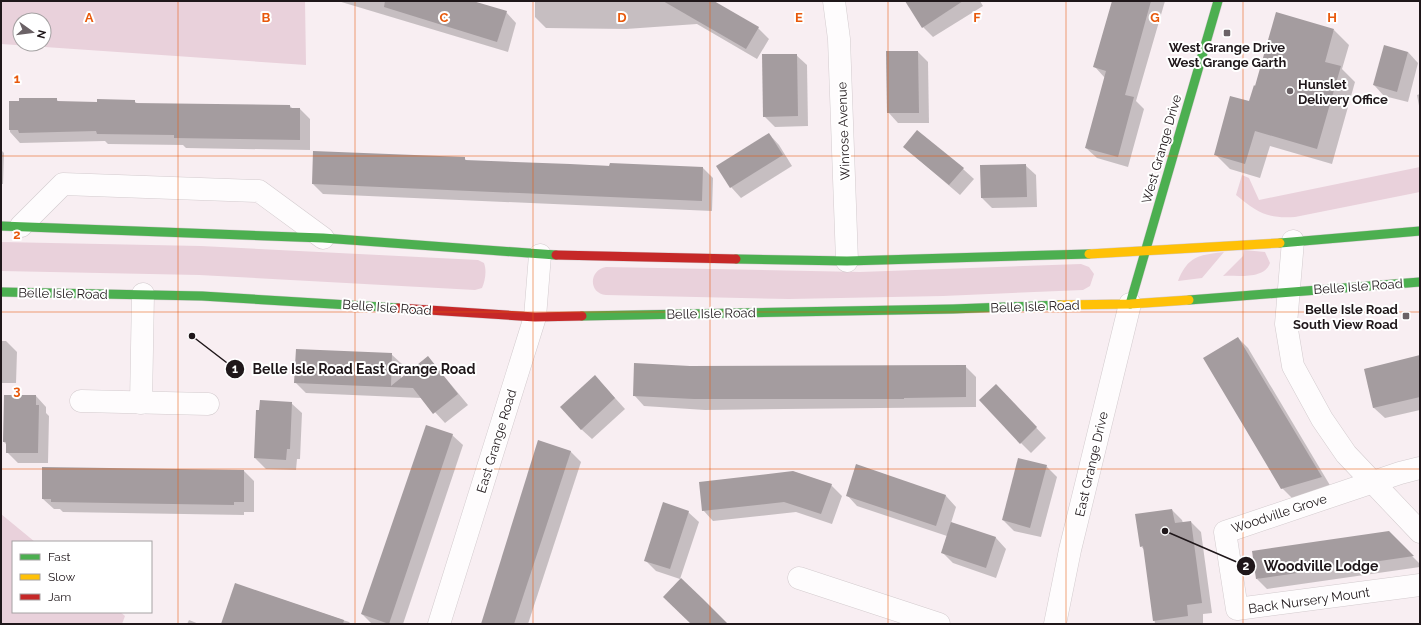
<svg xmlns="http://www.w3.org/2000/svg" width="1421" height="625" font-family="Raleway,sans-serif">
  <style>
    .green { fill: #e9d1db; fill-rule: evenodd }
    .shadow { fill: #0003 }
    .building { fill: #a49c9f }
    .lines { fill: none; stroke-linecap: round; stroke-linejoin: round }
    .street-casing { stroke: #d3cbce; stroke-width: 23 }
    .fast-casing { stroke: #d3cbce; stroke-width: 10 }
    .slow-casing { stroke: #d3cbce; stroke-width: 10 }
    .jam-casing { stroke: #d3cbce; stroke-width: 10 }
    .street { stroke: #fefcfd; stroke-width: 22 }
    .fast { stroke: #4caf50; stroke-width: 9 }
    .slow { stroke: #ffc107; stroke-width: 9 }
    .jam { stroke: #c62828; stroke-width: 9 }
    .grid { fill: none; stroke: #e8590c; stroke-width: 1; stroke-opacity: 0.55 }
    .poi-dot { fill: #6b6266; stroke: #fff; stroke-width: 1.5 }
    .labels { text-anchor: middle; stroke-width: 4; stroke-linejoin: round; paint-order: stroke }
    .poi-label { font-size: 13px; font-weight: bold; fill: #1f171a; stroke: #fff }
    .street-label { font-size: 13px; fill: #1f171a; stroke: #fff }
    .grid-label { font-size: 13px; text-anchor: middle; font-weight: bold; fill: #e8590c; stroke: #fff; stroke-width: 4; stroke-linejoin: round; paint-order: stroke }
    .leader { fill: none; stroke: #1f171a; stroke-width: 1.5 }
    .callout-dot { fill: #1f171a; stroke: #fff; stroke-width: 1.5 }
    .mark-label { font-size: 12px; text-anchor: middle; font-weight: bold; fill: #fff }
    .callout-label { font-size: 14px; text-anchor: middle; font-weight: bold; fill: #1f171a; stroke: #fff; stroke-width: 4; stroke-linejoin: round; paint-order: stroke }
  </style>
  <rect width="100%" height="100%" fill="#f8eef2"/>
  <g class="green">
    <path d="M1,1H305L306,65L1,44ZM20,20H44V44H20Z"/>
    <path d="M1420,167V192L1295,217C1267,219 1257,212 1236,195L1242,175L1249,178L1259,200Z"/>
    <path d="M1,242L201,246L478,260L484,263C487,271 485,281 482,288L475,290L199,275L1,271Z"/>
    <path d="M1244,250L1265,252L1270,263C1264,280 1238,275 1223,276L1243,256Z"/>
    <path d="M1224,252L1202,278L1178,281C1188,256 1199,255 1224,252Z"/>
    <path d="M1081,264L1089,267L1094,274L1090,286L1083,290L943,296L789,299L606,295C588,293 589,270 606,267L860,272Z"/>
    <polygon points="1,514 35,542 13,542 13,612 120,612 125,616 122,624 1,624"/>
  </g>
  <g class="shadow">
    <polygon points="338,1 470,1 506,12 516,23 508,52"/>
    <polygon points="535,1 712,1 758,28 769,39 757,59 697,24 626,29 546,28 535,17"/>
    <polygon points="916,1 980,1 983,6 933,37 923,27"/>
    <polygon points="1113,1 1165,1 1136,101 1144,109 1128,167 1097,158 1086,148 1105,78 1095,67"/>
    <polygon points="1334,30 1349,45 1342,69 1355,82 1332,164 1270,146 1260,178 1230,169 1215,154 1249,102"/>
    <polygon points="918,52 928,62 929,123 898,123 888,112"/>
    <polygon points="1408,52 1418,63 1408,102 1384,96 1374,85"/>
    <polygon points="796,55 807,65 808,126 775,127 764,116"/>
    <polygon points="1420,94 1420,111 1417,95"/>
    <polygon points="56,99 59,102 98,103 134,101 138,104 290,106 293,109 300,109 310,119 310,150 186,148 183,145 108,144 105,141 20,143 10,132 10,102"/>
    <polygon points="769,134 779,145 792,166 741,198 731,187"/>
    <polygon points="904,147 963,169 974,179 960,195"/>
    <polygon points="1,150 4,153 3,184 1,184"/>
    <polygon points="464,158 467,161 570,165 703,168 713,178 712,211 323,194 313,184"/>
    <polygon points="1025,165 1036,175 1037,207 992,208 982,198 981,166"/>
    <polygon points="1238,338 1248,348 1331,487 1292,498 1282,488"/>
    <polygon points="1,341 6,341 17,352 16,383 1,383"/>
    <polygon points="391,354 402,364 401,379 428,357 468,405 445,423 422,398 306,393 295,382"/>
    <polygon points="1420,357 1420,410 1385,418 1374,408 1365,369"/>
    <polygon points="965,366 976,377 976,407 705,410 644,406 634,395 690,367"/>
    <polygon points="605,387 625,409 592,439 581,429"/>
    <polygon points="36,396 46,407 46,413 49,416 48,463 18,463 7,452 7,445 4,442"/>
    <polygon points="1006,396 1046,438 1031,453 1021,443"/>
    <polygon points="291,403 302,413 300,459 297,459 296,470 266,469 255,458 257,411"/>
    <polygon points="452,435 463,445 403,624 372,624 362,614"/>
    <polygon points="570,451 581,462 528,624 482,624"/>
    <polygon points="857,466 946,496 956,507 951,523 996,538 1006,549 996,578 953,563 942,552 947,536 857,506 847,495"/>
    <polygon points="1046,466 1057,477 1041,537 1014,531 1003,520"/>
    <polygon points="244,471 254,481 254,512 244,512 244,515 63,512 60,509 54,509 43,499"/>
    <polygon points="831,485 842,496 832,524 796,512 713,521 703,510"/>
    <polygon points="1172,510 1182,520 1183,523 1191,522 1201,532 1212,613 1203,614 1203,624 1155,624 1145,551 1141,546"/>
    <polygon points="688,512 699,522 680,579 656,571 645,560"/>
    <polygon points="1388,532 1420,564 1420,567 1267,589 1257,579"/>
    <polygon points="235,584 349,622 351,624 231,624"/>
    <polygon points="189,620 199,624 187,624"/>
  </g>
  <g class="building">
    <polygon points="385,1 473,1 507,11 497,42 384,7"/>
    <polygon points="663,1 714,1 759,27 746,49"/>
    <polygon points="905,1 963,1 922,28"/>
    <polygon points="1112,1 1151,1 1125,95 1134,97 1118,157 1085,148 1106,71 1093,67"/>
    <polygon points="1276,12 1334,29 1325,62 1341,66 1317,149 1255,131 1245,164 1214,155 1230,96 1249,101 1254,85 1255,86"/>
    <polygon points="1384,45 1408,52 1397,92 1373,85"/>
    <polygon points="886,51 918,51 919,113 887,113"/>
    <polygon points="762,54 797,54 798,116 763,117"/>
    <polygon points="19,98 57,98 57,101 97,102 97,99 135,100 135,103 290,105 290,108 300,108 300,140 174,138 174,135 97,134 96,131 19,133 18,130 9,130 9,101 19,101"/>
    <polygon points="917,130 964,168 949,185 903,147"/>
    <polygon points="769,133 783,155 730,188 716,166"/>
    <polygon points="313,151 465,157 465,160 570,164 609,166 610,163 703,167 702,201 312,184"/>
    <polygon points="1026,164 1027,197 981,198 980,165"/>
    <polygon points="1238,337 1322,477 1281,489 1243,425 1203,358"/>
    <polygon points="296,349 392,353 391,386 428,356 458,394 433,414 413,388 294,383"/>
    <polygon points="1420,355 1420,397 1373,408 1364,369"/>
    <polygon points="634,363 690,366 966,365 966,397 904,398 904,399 694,399 633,396"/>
    <polygon points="595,375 615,398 581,430 560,407"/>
    <polygon points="996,384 1037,427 1020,444 979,400"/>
    <polygon points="4,395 36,395 36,405 39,405 38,453 6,453 6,442 3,442"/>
    <polygon points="260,400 292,402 290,449 287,449 286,460 254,458 256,410 259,410"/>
    <polygon points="426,425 453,434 389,624 361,614"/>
    <polygon points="538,440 571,451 514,624 481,624"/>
    <polygon points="1018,458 1047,465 1030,528 1002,520"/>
    <polygon points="856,464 946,495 936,526 846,496"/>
    <polygon points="42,467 244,470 244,502 234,502 234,505 51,502 51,499 42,499"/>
    <polygon points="793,471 832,484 821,514 784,502 702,511 699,482"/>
    <polygon points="663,502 689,511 670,569 644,561"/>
    <polygon points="1172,509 1175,523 1191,521 1202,603 1187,605 1188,616 1153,621 1143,546 1140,547 1135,514"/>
    <polygon points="951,522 996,537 986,568 941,553"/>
    <polygon points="1389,531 1414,556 1256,579 1252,551"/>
    <polygon points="681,578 703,599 728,624 691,624 663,597"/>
    <polygon points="235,583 344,620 343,624 221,624"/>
  </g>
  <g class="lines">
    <g class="street-casing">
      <g id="street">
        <polyline points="834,1 839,39 847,261"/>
        <polyline points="21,226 63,184 259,191 323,238"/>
        <polyline points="1293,241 1286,324 1293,366 1322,419 1346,454 1420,532"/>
        <polyline points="81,401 208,404"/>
        <polyline points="141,403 143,294"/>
        <polyline points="1420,468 1400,473 1225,532 1237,609 1420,585"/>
        <polyline points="799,578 939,624"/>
        <polyline points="439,624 535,317 540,255"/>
        <polyline points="1055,624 1070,550 1130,304"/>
      </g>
    </g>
    <g class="fast-casing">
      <g id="fast">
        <polyline points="1,226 323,238 556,255"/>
        <polyline points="1280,243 1420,231"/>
        <polyline points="736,259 847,261 1089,254"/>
        <polyline points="1,292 202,296 398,308"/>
        <polyline points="1189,300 1420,282"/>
        <polyline points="1130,304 1218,1"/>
        <polyline points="582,316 953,309 1060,305"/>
      </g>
    </g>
    <g class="slow-casing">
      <g id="slow">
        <polyline points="1089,254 1280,243"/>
        <polyline points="1060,305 1130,304 1189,300"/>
      </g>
    </g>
    <g class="jam-casing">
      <g id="jam">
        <polyline points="556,255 736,259"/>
        <polyline points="398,308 535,317 582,316"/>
      </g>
    </g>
    <use href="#street" class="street"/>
    <use href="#fast" class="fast"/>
    <use href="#slow" class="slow"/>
    <use href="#jam" class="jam"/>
  </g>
  <path class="grid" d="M178,1V624M355,1V624M533,1V624M710,1V624M888,1V624M1066,1V624M1243,1V624M1,156H1420M1,312H1420M1,469H1420"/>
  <g class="poi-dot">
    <rect x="1223" y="29" width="8" height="8" rx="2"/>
    <circle cx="1290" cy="91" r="4"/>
    <rect x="1402" y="312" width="8" height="8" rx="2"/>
  </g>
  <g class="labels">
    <g class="poi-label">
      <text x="1227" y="52">West Grange Drive<tspan x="1227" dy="15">West Grange Garth</tspan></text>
      <text x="1298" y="89" text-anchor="start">Hunslet<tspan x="1298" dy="15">Delivery Office</tspan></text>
      <text x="1398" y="314" text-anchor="end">Belle Isle Road<tspan x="1398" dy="15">South View Road</tspan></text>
    </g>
    <g class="street-label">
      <text transform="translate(843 131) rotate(-92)" y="5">Winrose Avenue</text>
      <text transform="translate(1161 149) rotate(-74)" y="5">West Grange Drive</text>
      <text transform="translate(1358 286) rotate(-4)" y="5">Belle Isle Road</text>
      <text transform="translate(63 293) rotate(1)" y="5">Belle Isle Road</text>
      <text transform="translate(1035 306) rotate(-2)" y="5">Belle Isle Road</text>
      <text transform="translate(387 307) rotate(4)" y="5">Belle Isle Road</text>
      <text transform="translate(711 313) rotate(-1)" y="5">Belle Isle Road</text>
      <text transform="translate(496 441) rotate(-73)" y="5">East Grange Road</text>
      <text transform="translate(1091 464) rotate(-77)" y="5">East Grange Drive</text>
      <text transform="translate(1279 513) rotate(-18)" y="5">Woodville Grove</text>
      <text transform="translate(1309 600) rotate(-8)" y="5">Back Nursery Mount</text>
    </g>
  </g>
  <g class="grid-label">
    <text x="89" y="22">A</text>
    <text x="266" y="22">B</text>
    <text x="444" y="22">C</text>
    <text x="622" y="22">D</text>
    <text x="799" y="22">E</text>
    <text x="977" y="22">F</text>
    <text x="1155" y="22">G</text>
    <text x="1332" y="22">H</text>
    <text x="17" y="83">1</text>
    <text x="17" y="239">2</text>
    <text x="17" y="395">3</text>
  </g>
  <path class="leader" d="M192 336L235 369M1165 531L1246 566"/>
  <g class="callout-dot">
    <circle cx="192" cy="336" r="4"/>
    <circle cx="1165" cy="531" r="4"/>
    <circle cx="235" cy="369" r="10"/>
    <circle cx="1246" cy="566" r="10"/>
  </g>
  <g class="mark-label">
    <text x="235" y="373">1</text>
    <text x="1246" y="570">2</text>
  </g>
  <g class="callout-label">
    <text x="364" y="374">Belle Isle Road East Grange Road</text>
    <text x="1321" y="571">Woodville Lodge</text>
  </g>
  <rect width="1421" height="625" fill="none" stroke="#1f171a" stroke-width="4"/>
  <rect x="12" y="541" width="140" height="72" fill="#ffffff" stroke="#a5a2a3"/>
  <rect x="20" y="554" width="20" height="6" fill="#4caf50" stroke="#a5a2a3"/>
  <text x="48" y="561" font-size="12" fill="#1f171a">Fast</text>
  <rect x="20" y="574" width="20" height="6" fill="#ffc107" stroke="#a5a2a3"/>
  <text x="48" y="581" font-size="12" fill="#1f171a">Slow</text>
  <rect x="20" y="594" width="20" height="6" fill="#c62828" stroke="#a5a2a3"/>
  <text x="48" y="601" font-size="12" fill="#1f171a">Jam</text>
  <g transform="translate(32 32) rotate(104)"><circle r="19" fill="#ffffff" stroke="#a5a2a3"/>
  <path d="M0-3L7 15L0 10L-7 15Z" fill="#6b6266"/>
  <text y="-6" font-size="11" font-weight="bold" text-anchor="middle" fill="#1f171a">N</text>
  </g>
</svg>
